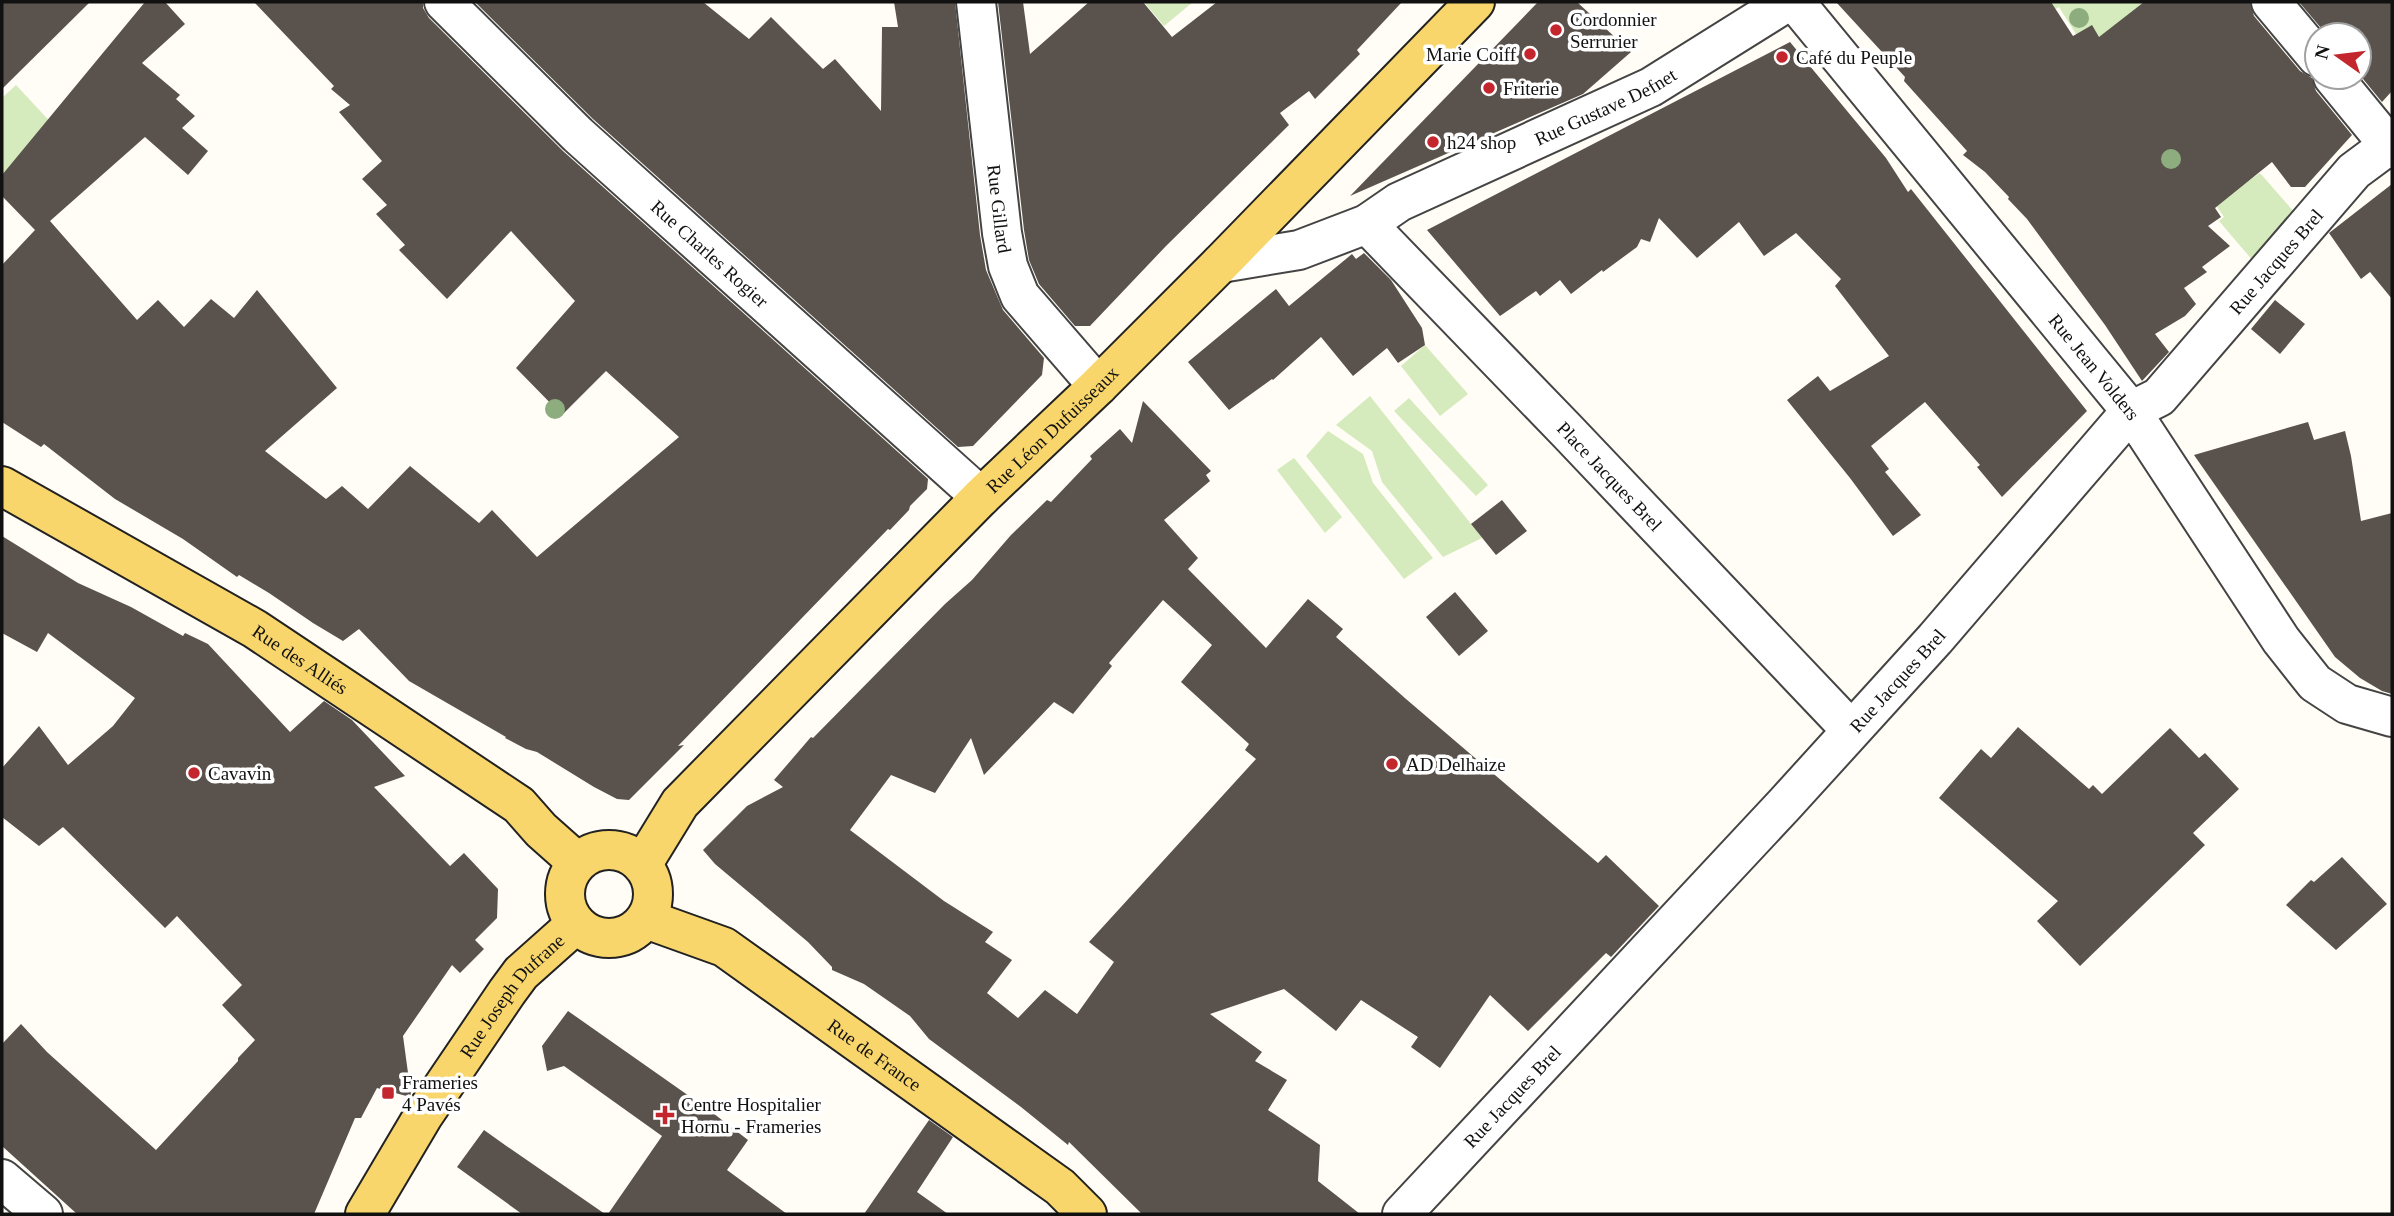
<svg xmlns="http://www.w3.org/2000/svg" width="2394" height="1216" font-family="Georgia,serif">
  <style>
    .green { fill: #d5ebbd }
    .building { fill: #5a524d; fill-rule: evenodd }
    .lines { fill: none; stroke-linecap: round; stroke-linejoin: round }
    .minor-casing { stroke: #444; stroke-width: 42 }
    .major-casing { stroke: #222; stroke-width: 42 }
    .minor { stroke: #fff; stroke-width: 38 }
    .major { stroke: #f9d66b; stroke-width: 38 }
    .tree { fill: #8dad7f }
    .poi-dot { fill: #c4262e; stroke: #fff; stroke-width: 2.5 }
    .labels { text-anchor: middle; stroke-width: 7; stroke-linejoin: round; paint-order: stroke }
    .poi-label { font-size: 19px; fill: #111; stroke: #fff; text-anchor: start }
    .street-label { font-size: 19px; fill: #111; stroke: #fff }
  </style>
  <rect width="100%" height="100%" fill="#fffdf5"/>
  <g class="green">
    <polygon points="1144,2 1193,2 1164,26"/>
    <polygon points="2011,2 2151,2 2119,27 2131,49 2081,42 2059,7 1968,63 1994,12"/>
    <polygon points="16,85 56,128 2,186 2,98"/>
    <polygon points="2260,173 2295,213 2254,262 2219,221 2224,217 2211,198 2248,181"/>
    <polygon points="1425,345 1468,394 1440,416 1401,366"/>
    <polygon points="1370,396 1482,538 1443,557 1382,482 1372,451 1336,425"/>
    <polygon points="1409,398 1488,485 1476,496 1394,411"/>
    <polygon points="1328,431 1363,454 1373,483 1433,558 1404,579 1306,456"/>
    <polygon points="1294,458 1342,517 1325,533 1277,470"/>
  </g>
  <g class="building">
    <polygon points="2,2 90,2 2,89"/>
    <polygon points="145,2 165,2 185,24 142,63 180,95 176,99 195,116 182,128 208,151 188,175 145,137 50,221 137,320 158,300 184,327 211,299 234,318 257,290 337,388 265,451 326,499 342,486 368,509 410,466 479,523 492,510 537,557 679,437 606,371 562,415 516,368 575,301 511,231 447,299 399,250 405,245 376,214 387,205 362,179 382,161 339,112 350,105 331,89 334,86 254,2 423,2 423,8 429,18 563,151 928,479 927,489 910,506 909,510 890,530 888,529 678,746 684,745 629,800 617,799 594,787 537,752 526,749 505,738 506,737 409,681 359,629 343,641 313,623 269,593 239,575 237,577 183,539 115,499 44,444 41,447 2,422 2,265 35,230 2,196 2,175"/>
    <polygon points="475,2 703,2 749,39 771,17 823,69 835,59 881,111 882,27 898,27 894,2 955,2 980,235 986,270 1003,310 1044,358 1042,375 973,446 958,447 593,119"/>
    <polygon points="998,2 1023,2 1030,54 1089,2 1143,2 1172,37 1217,2 1402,2 1357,50 1360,54 1315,99 1309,91 1280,113 1289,125 1166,246 1090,326 1075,326 1039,284 1029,260 1024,230"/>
    <polygon points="1538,2 1577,2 1631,52 1583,94 1350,196"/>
    <polygon points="1836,2 2051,2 2073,36 2092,25 2099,37 2144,2 2250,2 2254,16 2300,71 2312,78 2316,91 2352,135 2305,187 2291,187 2272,162 2215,208 2221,217 2208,226 2230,246 2202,267 2207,272 2184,288 2196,304 2185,316 2155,334 2169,352 2142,381 2105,325 2027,219 2008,199 2009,197 1985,172 1963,155 1967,151 1904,81 1905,77"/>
    <polygon points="2299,2 2392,2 2392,91 2382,102 2359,74 2359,35 2327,35"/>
    <polygon points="1790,42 1886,158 1908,192 1911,189 2087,411 2002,497 1977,467 1980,465 1925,402 1871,446 1889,469 1885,472 1921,515 1893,536 1850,478 1787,400 1818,376 1830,391 1889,356 1835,286 1841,279 1796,233 1764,256 1739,222 1697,258 1659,218 1650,242 1641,239 1637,247 1603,272 1602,270 1571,294 1560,280 1540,296 1536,291 1500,316 1427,230"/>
    <polygon points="2392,184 2392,299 2370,272 2361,279 2329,233"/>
    <polygon points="1364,253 1391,280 1422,328 1425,345 1398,363 1387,348 1353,376 1321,337 1273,380 1272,379 1229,410 1188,362 1276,289 1289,306 1352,254 1356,259"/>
    <polygon points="2275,300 2305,324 2280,354 2251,329"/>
    <path d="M1143,401L1211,471L1206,475L1210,481L1164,520L1198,558L1188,569L1266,648L1308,599L1343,629L1336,637L1406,699L1598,863L1606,855L1659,906L1611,957L1606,953L1528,1031L1490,995L1440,1068L1411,1047L1418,1037L1361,1000L1336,1031L1284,989L1210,1014L1262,1052L1255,1061L1287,1080L1268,1110L1320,1145L1318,1181L1360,1214H1142L1069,1142L1068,1145L1021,1107L929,1039L910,1016L864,984L832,970V967L808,942L715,864L703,850L747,806L783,787L774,780L811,737L813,738L945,604L972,580L1011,535L1047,500L1051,502L1092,459L1090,456L1120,429L1132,443ZM1163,600L1212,645L1181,682L1249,744L1245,750L1256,759L1089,942L1114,962L1077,1014L1045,990L1018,1018L987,993L1012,960L985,942L993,932L944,901L850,830L891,775L935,793L971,738L984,775L1054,702L1073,714L1112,666L1109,663Z"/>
    <polygon points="2308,422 2314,440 2345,431 2351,456 2361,521 2392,513 2392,694 2382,691 2360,678 2335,657 2194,455"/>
    <polygon points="1502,500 1527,531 1496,555 1471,524"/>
    <polygon points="2,536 78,583 131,607 183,636 185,633 208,644 290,732 324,701 352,720 405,776 374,787 450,866 464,853 498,889 497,918 475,940 484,949 460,973 452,965 403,1036 411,1095 410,1097 377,1088 361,1118 355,1118 314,1214 77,1214 2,1146 2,1044 21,1024 47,1052 156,1150 238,1061 238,1058 255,1040 222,1005 242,985 177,916 165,928 63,827 39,846 2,817 2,768 39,726 68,765 113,726 135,698 48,633 37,652 2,633"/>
    <polygon points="1455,592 1488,631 1459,656 1426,617"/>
    <polygon points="2018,727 2089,789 2093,785 2102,794 2170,728 2199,758 2205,753 2239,789 2193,833 2205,845 2080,966 2037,921 2058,901 1939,798 1981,749 1991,758"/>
    <polygon points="2342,857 2387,904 2336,950 2286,905 2311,880 2314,882"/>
    <polygon points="568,1011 709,1110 748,1140 727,1170 787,1214 608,1214 662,1136 564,1066 547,1071 542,1046"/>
    <polygon points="929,1120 953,1137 917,1192 948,1214 864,1214"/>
    <polygon points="484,1130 505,1145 605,1214 522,1214 457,1167"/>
  </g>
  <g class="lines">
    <g class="minor-casing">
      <g id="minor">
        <path id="s1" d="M444,2L578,135L981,497"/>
        <path id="s2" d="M976,2L1002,233L1008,266L1020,296L1098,386"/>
        <path id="s3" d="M1795,2L2131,411L2281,640L2315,683L2347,704L2392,717"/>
        <polyline points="2271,2 2317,57"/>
        <polyline points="2333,77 2392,149"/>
        <path id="s4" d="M1367,224L1568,432L1851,730"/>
        <path id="s5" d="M1221,263L1299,250L1367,224L1399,202L1651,87L1787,2"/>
        <polyline points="2,1179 43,1214"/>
        <path id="s6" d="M1402,1214L1785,804L1935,639L2131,411L2159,397L2354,171L2389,145"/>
      </g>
    </g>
    <g class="major-casing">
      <g id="major">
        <path id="s7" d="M2,486L255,629L519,805L541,830L577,862"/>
        <circle cx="609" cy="894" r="44"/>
        <path id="s8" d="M642,865L680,803L981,497L1098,386L1221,263L1475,2"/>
        <path id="s9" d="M646,919L724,947L1060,1187L1087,1214"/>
        <path id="s10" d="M365,1214L423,1116L507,992L521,973L576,924"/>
      </g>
    </g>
    <use href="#minor" class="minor"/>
    <use href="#major" class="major"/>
  </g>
  <g class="tree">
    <circle cx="2079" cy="18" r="10"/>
    <circle cx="2171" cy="159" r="10"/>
    <circle cx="555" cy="409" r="10"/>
  </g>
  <g class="poi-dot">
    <circle cx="1556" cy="30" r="7"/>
    <circle cx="1530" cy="54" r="7"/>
    <circle cx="1782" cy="57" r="7"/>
    <circle cx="1489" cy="88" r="7"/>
    <circle cx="1433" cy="142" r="7"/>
    <circle cx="1392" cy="764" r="7"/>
    <circle cx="194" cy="773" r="7"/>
    <rect x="381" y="1086" width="14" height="14" rx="3.5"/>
    <path d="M661.5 1104.5h7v7h7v7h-7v7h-7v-7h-7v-7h7z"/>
  </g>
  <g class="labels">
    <g class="poi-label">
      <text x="1570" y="26">Cordonnier<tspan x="1570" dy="22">Serrurier</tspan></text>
      <text x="1516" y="61" text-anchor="end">Marie Coiff</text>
      <text x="1796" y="64">Café du Peuple</text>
      <text x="1503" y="95">Friterie</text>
      <text x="1447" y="149">h24 shop</text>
      <text x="1406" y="771">AD Delhaize</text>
      <text x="208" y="780">Cavavin</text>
      <text x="402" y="1089">Frameries<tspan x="402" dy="22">4 Pavés</tspan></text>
      <text x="681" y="1111">Centre Hospitalier<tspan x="681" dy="22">Hornu - Frameries</tspan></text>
    </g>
    <g class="street-label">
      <text dy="7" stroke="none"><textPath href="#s5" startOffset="418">Rue Gustave Defnet</textPath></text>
      <text dy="7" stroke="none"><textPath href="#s2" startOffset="208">Rue Gillard</textPath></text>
      <text dy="7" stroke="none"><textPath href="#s1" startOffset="366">Rue Charles Rogier</textPath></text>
      <text dy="7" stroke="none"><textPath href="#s6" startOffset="1295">Rue Jacques Brel</textPath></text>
      <text dy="7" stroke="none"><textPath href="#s3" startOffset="472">Rue Jean Volders</textPath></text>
      <text dy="7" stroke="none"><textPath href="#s8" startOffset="600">Rue Léon Dufuisseaux</textPath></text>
      <text dy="7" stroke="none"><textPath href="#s4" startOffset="350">Place Jacques Brel</textPath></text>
      <text dy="7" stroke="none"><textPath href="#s7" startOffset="345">Rue des Alliés</textPath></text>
      <text dy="7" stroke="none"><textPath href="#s6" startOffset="728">Rue Jacques Brel</textPath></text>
      <text dy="7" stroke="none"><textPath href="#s10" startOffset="264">Rue Joseph Dufrane</textPath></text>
      <text dy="7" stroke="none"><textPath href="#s9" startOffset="268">Rue de France</textPath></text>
      <text dy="7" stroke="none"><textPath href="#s6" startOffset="161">Rue Jacques Brel</textPath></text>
    </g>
  </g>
  <rect width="2394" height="1216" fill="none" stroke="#111111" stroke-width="7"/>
  <g transform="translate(2338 56) rotate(284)"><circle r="33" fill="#ffffff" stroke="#a0a0a0" stroke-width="2"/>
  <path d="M0-5L12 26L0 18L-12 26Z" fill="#c4262e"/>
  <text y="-10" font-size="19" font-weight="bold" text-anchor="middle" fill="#111111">N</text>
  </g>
</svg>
